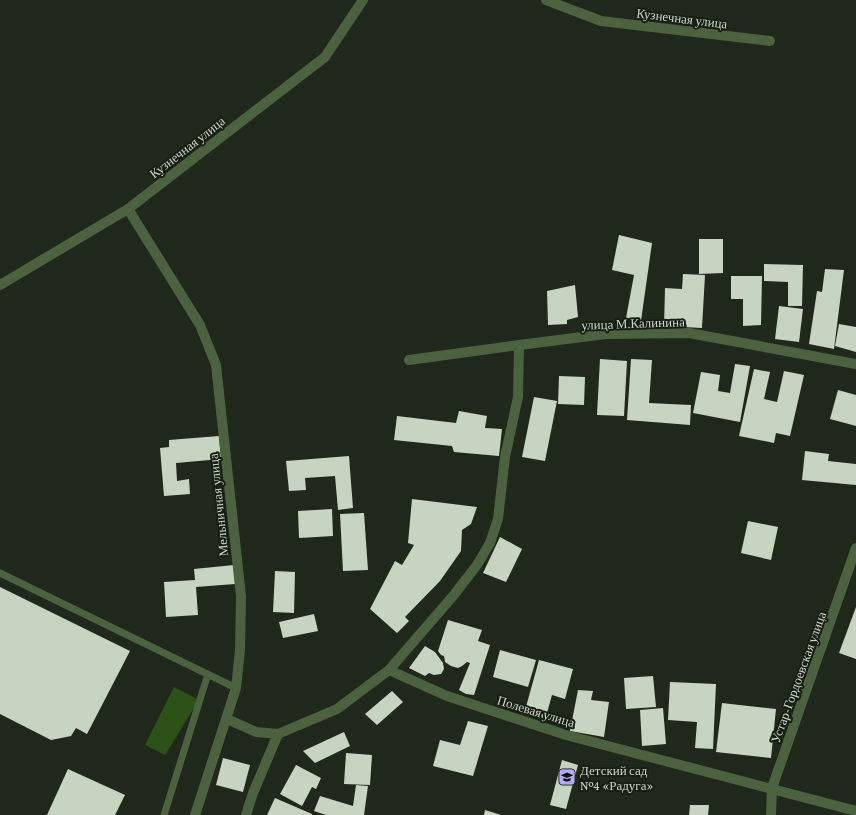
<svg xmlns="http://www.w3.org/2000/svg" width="856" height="815" font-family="'Crimson Pro',serif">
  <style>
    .green { fill: #2c5116 }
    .building { fill: #c8d4c2 }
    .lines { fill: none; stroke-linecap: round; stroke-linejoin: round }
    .lane { stroke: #4b6140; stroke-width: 7 }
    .street { stroke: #4b6140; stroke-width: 10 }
    .labels { text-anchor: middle; stroke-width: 4; stroke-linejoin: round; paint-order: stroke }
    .street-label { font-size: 13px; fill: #ced4cb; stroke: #161f11 }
    .poi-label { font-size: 13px; fill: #ced4cb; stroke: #161f11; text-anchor: start }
  </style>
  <rect width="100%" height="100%" fill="#1f281a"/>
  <polygon class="green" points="174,687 199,700 165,755 145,745"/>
  <g class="building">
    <polygon points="619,235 652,243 641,321 626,318 634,275 612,270"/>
    <polygon points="699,239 723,239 723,273 699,274"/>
    <polygon points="764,264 803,265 802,306 788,306 788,282 764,281"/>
    <polygon points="825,269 844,270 834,349 809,344 817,291 822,292"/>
    <polygon points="683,274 705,275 702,328 664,326 665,288 682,289"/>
    <polygon points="731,276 762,276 761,325 743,326 743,299 731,299"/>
    <polygon points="575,285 578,317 567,320 567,324 548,325 547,291"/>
    <polygon points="779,306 803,309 799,342 775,339"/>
    <polygon points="839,324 856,327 856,352 835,346"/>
    <polygon points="600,359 627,361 624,416 597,415"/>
    <polygon points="631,359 652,360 649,403 691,405 690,425 627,420"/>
    <polygon points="735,364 750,366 740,422 693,413 701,372 720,375 718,391 730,393"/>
    <polygon points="754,369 770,372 764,399 777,402 784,371 804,375 790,436 776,433 774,443 739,436"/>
    <polygon points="559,376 585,377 584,405 558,404"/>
    <polygon points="838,390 856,395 856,426 830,419"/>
    <polygon points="534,397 557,401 545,461 522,457"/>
    <polygon points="459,411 487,416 485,428 502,429 499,456 454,452 452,446 394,440 397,416 456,423"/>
    <polygon points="219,436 221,459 176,463 177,481 189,479 190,494 164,496 160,448 169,447 169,440"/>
    <polygon points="805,451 829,454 828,461 856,464 856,485 802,480"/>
    <polygon points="349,456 353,508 338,510 335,476 305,478 306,490 289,491 286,461"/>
    <polygon points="412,499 477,507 471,524 462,530 461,551 440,581 405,617 409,621 397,633 370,609 395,561 402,565 414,545 408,543"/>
    <polygon points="332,509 333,536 299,538 298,511"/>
    <polygon points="364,513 368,570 343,571 340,514"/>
    <polygon points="748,521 778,527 771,560 741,553"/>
    <polygon points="500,537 522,549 506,582 483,573"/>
    <polygon points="234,565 235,584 196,587 198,615 166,617 164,582 195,580 194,569"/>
    <polygon points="275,571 295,572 294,613 273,612"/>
    <polygon points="0,587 130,651 87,734 76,728 71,736 51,740 0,714"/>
    <polygon points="856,607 856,659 839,653"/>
    <polygon points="314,614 318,631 283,638 279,622"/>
    <polygon points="448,620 482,630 478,641 490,645 474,695 466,694 459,690 470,663 467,662 462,666 458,668 451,666 445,662 444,656 441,655 438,651"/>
    <polygon points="425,646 435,652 443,663 444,669 441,674 434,675 429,673 425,676 409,668"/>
    <polygon points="500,650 536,660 528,687 493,677"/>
    <polygon points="539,660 573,669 565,699 552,695 545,720 524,714"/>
    <polygon points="653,676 656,707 626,709 624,678"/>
    <polygon points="670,682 716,684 713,749 695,748 697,722 668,720"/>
    <polygon points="578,690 593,691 591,700 609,702 604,737 570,731"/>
    <polygon points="392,691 403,702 377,725 365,714"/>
    <polygon points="722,703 776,709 771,758 716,752"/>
    <polygon points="663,708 666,744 642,746 640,710"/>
    <polygon points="468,721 488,726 473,776 433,766 440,740 460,745"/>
    <polygon points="344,732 350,746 315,763 303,751"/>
    <polygon points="346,753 372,755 370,785 344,784"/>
    <polygon points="223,758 250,765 243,792 216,785"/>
    <polygon points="562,760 578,765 566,809 550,805"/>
    <polygon points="296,765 321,778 316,789 312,787 302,806 280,794"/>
    <polygon points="68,769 125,795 115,815 47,815"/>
    <polygon points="356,785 368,786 364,815 326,815 314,811 320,796 353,806"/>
    <polygon points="275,798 312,814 312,815 267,815"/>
    <polygon points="690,805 709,805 708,815 689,815"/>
    <polygon points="485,810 501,815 484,815"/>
  </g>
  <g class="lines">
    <g class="lane">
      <polyline points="0,573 236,688"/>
      <polyline points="164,815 208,674"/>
    </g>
    <g class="street">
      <polyline points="546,0 601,21 770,41"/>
      <polyline points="128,209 200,325 216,365 241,596 240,650 236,688 195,815"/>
      <polyline points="0,285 128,209 325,57 363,0"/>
      <polyline points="409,360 519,345 606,334 689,333 856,364"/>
      <polyline points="389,670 453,596 477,565 490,543 498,519 505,457 518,397 519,345"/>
      <polyline points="227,719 256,732 278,734 337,709 389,670 447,696 566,735 856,811"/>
      <polyline points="246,815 253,793 278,734"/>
      <polyline points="771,815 772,788 856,548"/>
    </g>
  </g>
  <defs>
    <g id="school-square" transform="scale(0.9)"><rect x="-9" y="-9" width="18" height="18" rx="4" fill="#b1adfa" stroke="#161f11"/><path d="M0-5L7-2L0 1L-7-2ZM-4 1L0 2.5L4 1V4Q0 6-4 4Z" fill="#111"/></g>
  </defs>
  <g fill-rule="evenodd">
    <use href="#school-square" x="567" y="777"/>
  </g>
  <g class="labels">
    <g class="street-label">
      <text transform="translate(682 18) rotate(7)" y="5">Кузнечная улица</text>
      <text transform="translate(187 147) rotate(-38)" y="5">Кузнечная улица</text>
      <text transform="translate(633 323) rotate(-2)" y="5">улица М.Калинина</text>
      <text transform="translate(218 505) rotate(-96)" y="5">Мельничная улица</text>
      <text transform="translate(798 677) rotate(-70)" y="5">Устар-Гордоевская улица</text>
      <text transform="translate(536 711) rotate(17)" y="5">Полевая улица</text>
    </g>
    <g class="poi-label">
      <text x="580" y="775">Детский сад<tspan x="580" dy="15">№4 «Радуга»</tspan></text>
    </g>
  </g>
</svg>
